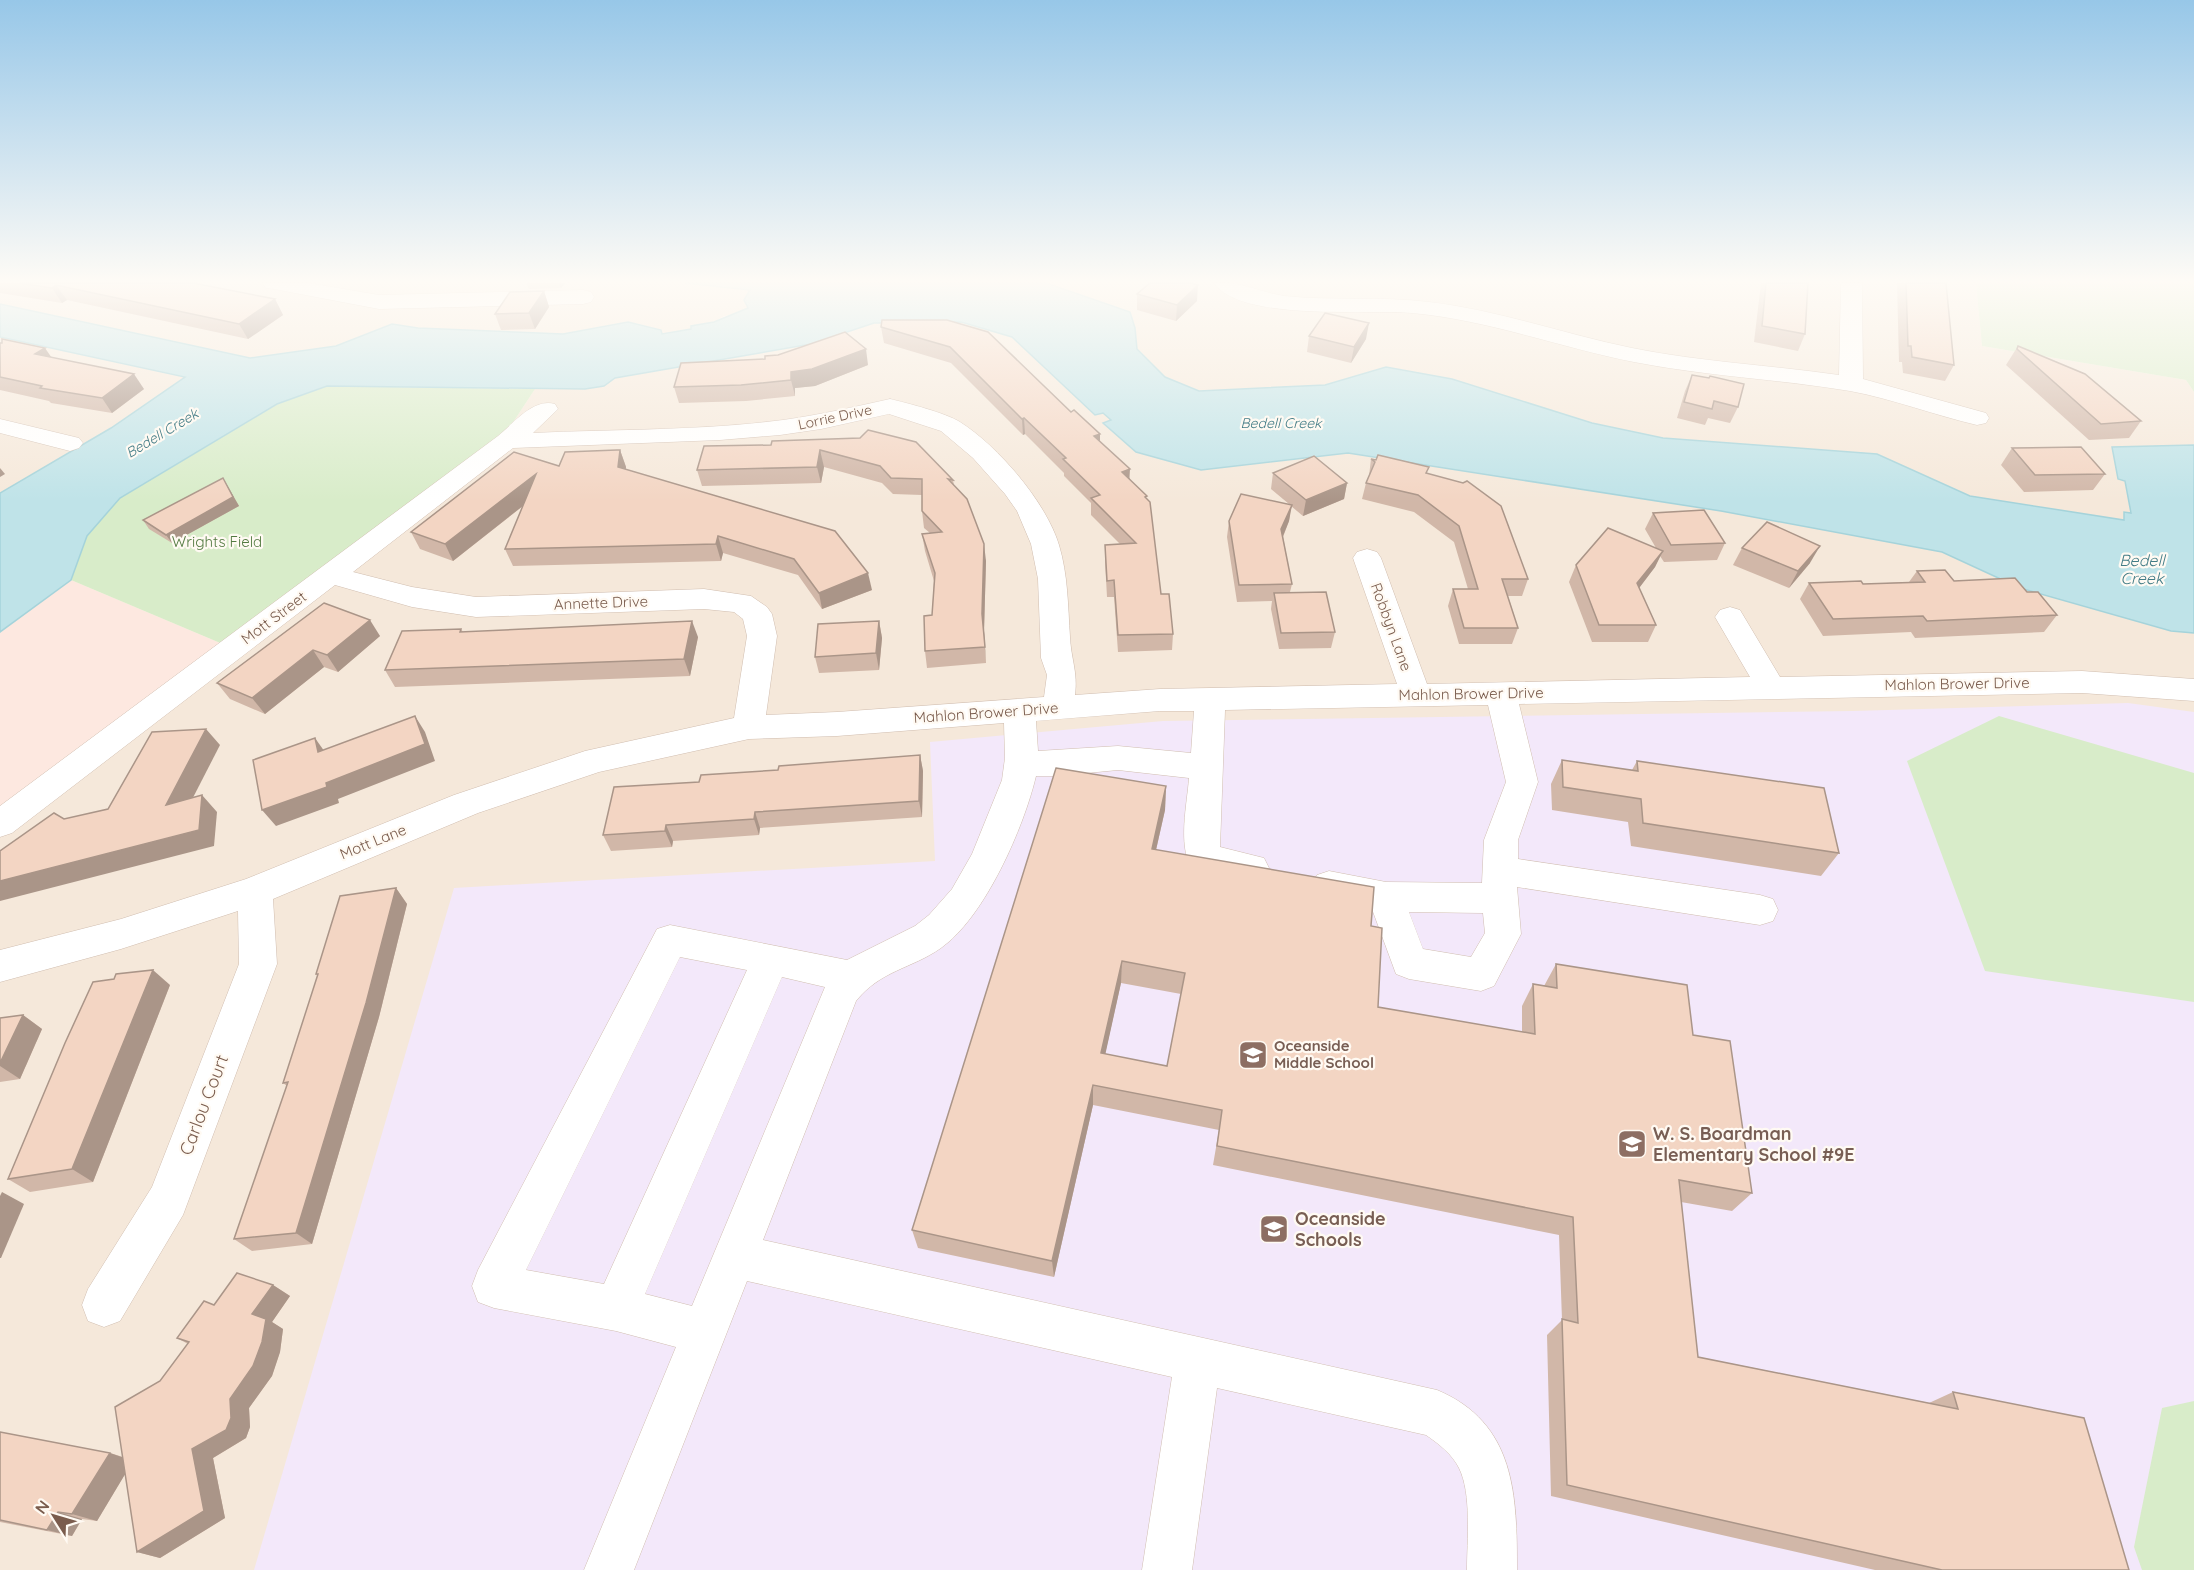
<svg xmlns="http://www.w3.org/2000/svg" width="2194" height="1570" font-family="Quicksand,sans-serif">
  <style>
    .residential { fill: #f5e8da }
    .commercial { fill: #fde8e0 }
    .education { fill: #f3e8fa }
    .green { fill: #d8ecc9 }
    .water { fill: #bfe3e8; stroke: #a5d3da; stroke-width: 1.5 }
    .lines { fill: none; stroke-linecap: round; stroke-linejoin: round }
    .minor-casing { stroke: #d1beb0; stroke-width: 1 }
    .minor { fill: #fff; fill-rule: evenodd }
    .wall { fill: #d1b7a8; fill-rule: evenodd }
    .shaded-wall { fill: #aa9588 }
    .building { fill: #f3d5c3; stroke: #aa9588; stroke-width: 1.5; fill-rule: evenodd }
    .labels { text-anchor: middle; stroke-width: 4.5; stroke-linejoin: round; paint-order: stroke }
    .far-street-label { font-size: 14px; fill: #7a5c4d; stroke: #fffaf3 }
    .far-water-label { font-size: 14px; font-style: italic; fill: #437c86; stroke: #fffaf3 }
    .park-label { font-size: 15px; fill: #537a41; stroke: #fffaf3 }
    .street-label { font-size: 15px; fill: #7a5c4d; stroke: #fffaf3 }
    .education-label { font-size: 15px; font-weight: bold; fill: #785e54; stroke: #fffaf3; text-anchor: start }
    .water-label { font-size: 16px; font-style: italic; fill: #437c86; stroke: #fffaf3 }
    .near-street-label { font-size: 18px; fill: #7a5c4d; stroke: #fffaf3 }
    .near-education-label { font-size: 18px; font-weight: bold; fill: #785e54; stroke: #fffaf3; text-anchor: start }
  </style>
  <rect width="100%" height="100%" fill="#fdf6ec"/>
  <g class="residential">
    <polygon points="0,283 685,283 750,290 748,308 740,313 724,316 714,322 691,326 691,329 661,334 628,322 563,334 418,328 392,324 336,346 250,358 0,304"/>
    <polygon points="1046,283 1976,283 1982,346 2186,380 2194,392 2194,445 2112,447 2125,481 2132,513 2125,520 1970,496 1877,454 1662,438 1592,423 1452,379 1386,367 1325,385 1199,391 1165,377 1137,348 1135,328 1080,296"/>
    <polygon points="961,322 1012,337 1095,415 1103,412 1111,420 1104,423 1201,469 1348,453 1721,511 1942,552 2020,588 2171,631 2194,633 2194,1570 0,1570 0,815 506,433 535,389 585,389 604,386 615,378 811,344 874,323"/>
    <polygon points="0,337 186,377 111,428 0,493"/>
  </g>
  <polygon class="commercial" points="71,580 225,645 0,815 0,632"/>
  <polygon class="education" points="2128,703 2194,712 2194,1570 254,1570 454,888 935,861 930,742 1163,721 1853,711"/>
  <g class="green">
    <polygon points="1976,283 2194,283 2194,392 2186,380 1982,346"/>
    <polygon points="327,386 535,389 506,433 225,645 71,580 87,536 120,498 278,404"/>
    <polygon points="1999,716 2194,773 2194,1002 1985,971 1907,761"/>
    <polygon points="2194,1401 2194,1570 2142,1570 2134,1547 2162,1408"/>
  </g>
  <polygon class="water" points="685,283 1046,283 1130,312 1135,328 1137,349 1165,377 1199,391 1325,385 1386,367 1452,379 1592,423 1663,438 1877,454 1970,496 2124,520 2124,512 2131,513 2125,481 2118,479 2112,447 2194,445 2194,633 2171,631 2020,588 1942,552 1721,511 1348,453 1201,470 1136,452 1103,423 1111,420 1103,413 1095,415 1012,337 961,322 874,323 811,344 615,378 604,386 585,389 327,386 277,404 120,498 87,536 71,580 0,632 0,493 111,428 185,377 0,337 0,304 250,358 336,346 392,324 418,328 563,334 628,322 661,330 662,334 691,329 691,326 714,322 748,308 744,300 750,290"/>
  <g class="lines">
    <g class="minor-casing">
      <g id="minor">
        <polygon points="263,283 308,283 379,295 583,290 591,292 594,297 591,302 583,304 379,309 274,289 266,288"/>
        <path d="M1214,283C1241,281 1258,292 1284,296C1332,301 1381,296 1429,302C1498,310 1564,334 1632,348C1701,362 1770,365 1839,375L1841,283H1862L1863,379L1986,413L1989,418L1986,423L1977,425C1934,415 1893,399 1850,391C1778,379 1705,376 1634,362C1559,347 1488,320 1412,313C1368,309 1241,322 1214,283Z"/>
        <path d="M890,399C907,403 946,413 960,422C998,446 1046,502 1059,545C1068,575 1068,606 1070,637C1071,659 1078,672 1075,695L1160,689L1397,684L1353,558L1357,552L1367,549L1377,552L1381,558L1427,684L1750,677L1715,617L1720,610L1730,607L1740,610L1780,677L2082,671L2194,679V701L2082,693L1519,704L1538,782L1518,840V859L1760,895L1773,899L1778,910L1773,921L1760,925L1517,887L1521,934L1494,986L1481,991L1409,979L1396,974L1372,909L1317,895L1311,885L1317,875L1329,871L1386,882L1482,883L1484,840L1506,782L1488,705L1225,710L1220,847L1264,858L1269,868L1264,878L1252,882L1191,868C1178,843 1187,805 1189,778L1118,770L1056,776H1036C1024,827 985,917 941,948C911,969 881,970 856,1001L763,1240L1437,1390C1516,1423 1517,1496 1517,1570H1467C1467,1541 1472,1494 1459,1468C1452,1454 1439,1444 1426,1435L1217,1388L1192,1570H1142L1172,1377L747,1281L634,1570H584L676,1347L616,1331L494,1308L478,1302L472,1286L478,1270L657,929L670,925L847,960L915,926L929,915L952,889L972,854L1002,780L1005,758L1004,723L837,736L749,739L599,772L478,813L273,899L277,964L183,1215L120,1321L104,1327L88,1321L82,1305L88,1289L152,1187L239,964L238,911L121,949L0,982V950L121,919L246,879L454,795L585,751L734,718L747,636L743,619L734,612L704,609L476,617L412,607L335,585L12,833L0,837V806L498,436C514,423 533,398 555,404L558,409L533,433C615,429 700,431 783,420C819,415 854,407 890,399ZM889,414L941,431L973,458L1005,494L1017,511L1031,544L1038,579L1041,658L1047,675L1044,697L837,712L766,715L777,636L772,614L767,607L751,596L704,589L476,597L412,587L353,572L513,448L720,440L780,435L821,429ZM1160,711H1194L1191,753L1118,746L1038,751L1036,721ZM1409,912L1483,913L1485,933L1471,957L1423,949ZM680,957L747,970L604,1284L526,1270ZM782,977L825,987L692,1306L645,1294Z"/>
        <polygon points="0,419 79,438 83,443 79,448 70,451 0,433"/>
      </g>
    </g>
    <use href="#minor" class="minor"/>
  </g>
  <g class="wall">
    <polygon points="0,283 193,283 275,299 283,315 248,339 67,300 62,303 0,293"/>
    <polygon points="526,283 565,283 561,288 529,289"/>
    <polygon points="1761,283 1808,283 1805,334 1798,351 1754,342"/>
    <polygon points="1897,283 1946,283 1954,365 1945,381 1903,373 1902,362 1899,362"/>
    <polygon points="544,291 549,307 535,329 501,330 495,314"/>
    <polygon points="1137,294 1197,301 1176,321 1137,310"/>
    <polygon points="947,320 1100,441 1130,479 1147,500 1161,594 1173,634 1172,650 1118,652 1114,597 1107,597 1105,561 1105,545 1120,544 1091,515 1091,503 1064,476 1064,473 1025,434 1023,435 951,363 884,343 881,327"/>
    <polygon points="1309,336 1366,339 1351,363 1307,352"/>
    <polygon points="0,343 52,357 144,389 112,413 51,403 49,401 0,390"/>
    <polygon points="2018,346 2141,421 2129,438 2089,440 2006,365"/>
    <polygon points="765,359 868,365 815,386 795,388 795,396 746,401 679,403 674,387"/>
    <polygon points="1692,375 1738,407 1730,423 1708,418 1705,425 1677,418 1685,391"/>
    <polygon points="860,438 953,480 954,485 986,561 984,631 986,663 927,668 925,651 932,615 934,581 925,551 922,534 930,533 924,528 922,511 922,495 893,494 882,483 824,467 821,483 702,486 697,470 771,445"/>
    <polygon points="2012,448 2105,474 2093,490 2024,492 2001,465"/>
    <polygon points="620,450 626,467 626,470 872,590 822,609 798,575 723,553 721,561 513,566 505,549 523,506 453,561 420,549 411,532 559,466"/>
    <polygon points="1371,459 1427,474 1528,579 1522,596 1508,596 1518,628 1512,644 1459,644 1448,606 1453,589 1468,589 1454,542 1414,512 1362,499 1366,483 1369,476"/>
    <polygon points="1273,473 1347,483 1344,499 1303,516 1291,506 1289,521 1283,537 1292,584 1290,592 1335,632 1331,648 1279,649 1271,609 1272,601 1237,602 1227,537 1229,521 1289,504 1271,489"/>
    <polygon points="228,487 239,506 172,543 149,529 143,520"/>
    <polygon points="1653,513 1725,543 1717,560 1664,562 1660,556 1655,567 1639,588 1656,625 1648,642 1592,642 1569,582 1576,565 1656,548 1645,529"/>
    <polygon points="1742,548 1810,563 1789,588 1733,565"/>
    <polygon points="1917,571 1954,581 2027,592 2057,615 2044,632 1915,638 1911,632 1823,636 1800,599 1809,583 1863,584 1909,582"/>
    <polygon points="324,603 380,636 338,672 324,667 265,714 230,699 217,683"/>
    <polygon points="879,621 882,638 879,670 819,673 815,657"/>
    <polygon points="461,629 463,632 698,637 690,676 395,687 385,670"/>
    <polygon points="920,755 923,771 922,817 760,828 759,835 673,841 672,847 611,851 603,835 699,782 778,770"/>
    <polygon points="1562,760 1632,770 1637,761 1839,853 1821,876 1631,846 1628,822 1552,810 1551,784"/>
    <path d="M1166,786L1165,810L1156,850L1371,926L1378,1007L1522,1032V1006L1533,984L1544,986L1556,964L1693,1035L1752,1193L1732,1211L1681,1202L1698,1357L1929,1403L1953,1392L2129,1570H1875L1551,1496L1547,1335L1562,1320L1559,1235L1213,1165L1219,1130L1093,1105L1054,1277L918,1248L912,1230ZM1121,983L1181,994L1167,1066L1105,1054Z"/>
    <polygon points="396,888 407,904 379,1017 312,1244 252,1251 234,1239 287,1086 283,1083 318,976 316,974"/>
    <polygon points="170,985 93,1182 30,1192 8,1179"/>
    <polygon points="23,1015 42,1029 20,1079 0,1082 0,1018"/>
    <polygon points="273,1285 290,1296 272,1322 283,1329 280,1352 272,1376 249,1408 250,1427 246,1438 213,1458 225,1518 160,1558 137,1552 125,1474 97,1521 82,1519 72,1536 0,1522 0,1432 110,1453 123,1457 160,1381 188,1344 177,1338 214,1305"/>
  </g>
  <g class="shaded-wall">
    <polygon points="559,283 565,283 561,288"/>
    <polygon points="56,285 67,300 62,303 52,288"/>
    <polygon points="1198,285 1197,301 1176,321 1177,305"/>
    <polygon points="544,291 549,307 535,329 529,313"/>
    <polygon points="275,299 283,315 248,339 239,324"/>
    <polygon points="1369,323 1366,339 1351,363 1354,347"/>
    <polygon points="45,348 56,364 35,354"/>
    <polygon points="866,349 868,365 815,386 795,388 795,396 791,380 791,372"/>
    <polygon points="134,374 144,389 112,413 102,398"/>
    <polygon points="1024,418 1025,434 1023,435 1022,419"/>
    <polygon points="1100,434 1100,450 1094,436"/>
    <polygon points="620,450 626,467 624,484 618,467"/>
    <polygon points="820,450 824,467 821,483 817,467"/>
    <polygon points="0,468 5,474 0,477"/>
    <polygon points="1130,469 1129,486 1122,472"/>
    <polygon points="536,474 543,490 453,561 445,544"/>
    <polygon points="223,478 239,506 172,543 166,535"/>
    <polygon points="1347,483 1344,499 1303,516 1306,500"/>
    <polygon points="1292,505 1289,521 1279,546 1281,529"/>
    <polygon points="718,536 723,553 721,561 716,544"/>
    <polygon points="984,544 986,561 984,631 986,663 982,614"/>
    <polygon points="1820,546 1810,563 1789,588 1798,571"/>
    <polygon points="1663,551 1655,567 1630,600 1637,583"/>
    <polygon points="868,573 872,590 822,609 819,593"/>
    <polygon points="370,620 380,636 338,672 327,655"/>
    <polygon points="692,621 698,637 690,676 684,659"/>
    <polygon points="879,621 882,638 879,670 876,653"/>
    <polygon points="313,650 324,667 265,714 252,698"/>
    <polygon points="415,716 425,732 435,761 338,799 339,803 276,826 262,810 326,783"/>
    <polygon points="206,729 220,745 181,821 166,805"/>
    <polygon points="315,738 327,755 318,752"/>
    <polygon points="920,755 923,771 922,817 919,801"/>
    <polygon points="1166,786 1165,810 1151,872 1152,849"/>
    <polygon points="202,795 217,812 214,846 0,901 0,881"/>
    <polygon points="755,812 760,828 759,835 754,819"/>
    <polygon points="666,825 673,841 672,847 665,831"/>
    <polygon points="396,888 407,904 379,1017 312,1244 296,1233"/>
    <polygon points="1122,961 1121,983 1101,1074 1101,1053"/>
    <polygon points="153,970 170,985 93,1182 72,1169"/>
    <polygon points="23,1015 42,1029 20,1079 0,1066 0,1063"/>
    <polygon points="1093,1085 1093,1105 1054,1277 1052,1261"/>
    <polygon points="2,1192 24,1204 1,1258 0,1258 0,1196"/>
    <polygon points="273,1285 290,1296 272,1322 283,1329 280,1352 272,1376 249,1408 250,1427 246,1438 213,1458 225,1518 160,1558 137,1552 192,1449 230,1399 252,1314"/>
    <polygon points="110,1453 133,1461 97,1521 72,1514"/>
    <polygon points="58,1512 82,1519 72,1536 47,1530"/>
  </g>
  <g class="building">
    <polygon points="19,283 193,283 275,299 239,324 56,285 52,288"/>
    <polygon points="1150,283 1190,283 1198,285 1177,305 1137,294"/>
    <polygon points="1766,283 1808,283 1805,334 1762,326"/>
    <polygon points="1906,283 1946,283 1954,365 1912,357 1911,346 1908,346"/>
    <polygon points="544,291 529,313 495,314 510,292"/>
    <polygon points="1325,313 1369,323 1354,347 1309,336"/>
    <polygon points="882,320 947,320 988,332 1071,412 1074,410 1100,434 1094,436 1130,469 1122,472 1147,496 1145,497 1150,502 1161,594 1169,594 1173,634 1118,635 1114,580 1107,581 1105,545 1136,543 1091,498 1100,495 1063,459 1066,458 1024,418 1022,419 950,347 881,327"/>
    <polygon points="845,332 866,349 812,369 791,372 791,380 741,385 674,387 681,363 765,359 765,356 778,355"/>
    <polygon points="2,339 45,348 35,354 134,374 102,398 40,388 42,386 0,377 0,343 2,343"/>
    <polygon points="2018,346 2085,374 2141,421 2101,424 2017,349"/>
    <polygon points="1692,375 1709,378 1710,376 1744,384 1738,407 1714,401 1712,409 1684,402"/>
    <polygon points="868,430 916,442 953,480 948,479 967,499 984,544 982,614 985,647 925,651 924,616 932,615 935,573 922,534 942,532 922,511 922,479 891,478 880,466 820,450 817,467 697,470 704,446 771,445 772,441 860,438"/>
    <polygon points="2081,447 2105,474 2035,475 2012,448"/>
    <polygon points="617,450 620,450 618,467 835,531 868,573 819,593 794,559 718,536 716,544 505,549 536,474 445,544 411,532 514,452 559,466 565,452"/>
    <polygon points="1378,455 1429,467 1426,473 1463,483 1467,481 1501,506 1528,579 1502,579 1518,628 1464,628 1453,589 1478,589 1459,526 1418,495 1366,483 1375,462 1371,459 1376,460"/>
    <polygon points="1314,456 1347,483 1306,500 1273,473"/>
    <polygon points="223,478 233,497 166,535 143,520"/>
    <polygon points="1241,494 1292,505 1281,529 1292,584 1239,585 1229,521"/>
    <polygon points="1704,510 1725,543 1671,545 1653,513"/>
    <polygon points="1767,522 1820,546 1798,571 1742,548"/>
    <polygon points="1608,528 1663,551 1637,583 1656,625 1599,625 1576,565"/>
    <polygon points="1945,570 1954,581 2015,578 2027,592 2038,592 2057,615 1927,621 1923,616 1833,619 1809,583 1861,581 1863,584 1925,582 1917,571"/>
    <polygon points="1326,592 1335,632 1281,633 1274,593"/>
    <polygon points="324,603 370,620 327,655 313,650 252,698 217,683"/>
    <polygon points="692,621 684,659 385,670 402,631 461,629 460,632"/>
    <polygon points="879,621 876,653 815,657 818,624"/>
    <polygon points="415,716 425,744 326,783 327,787 262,810 253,760 315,738 318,752"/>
    <polygon points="206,729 166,805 202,795 199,830 0,881 0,851 54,813 64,819 108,809 152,732"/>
    <polygon points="920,755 919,801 755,812 754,819 666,825 665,831 603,835 614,787 699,782 701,775 778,770 779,766"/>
    <polygon points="1562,760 1638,771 1637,761 1824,788 1839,853 1643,823 1641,799 1563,787"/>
    <path d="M1056,768L1166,786L1152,849L1374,887L1371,926L1382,928L1378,1007L1535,1034L1533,984L1557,988L1556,964L1687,985L1693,1035L1730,1041L1752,1193L1679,1180L1698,1357L1958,1409L1953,1392L2084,1418L2129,1570H1942L1567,1485L1562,1319L1578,1323L1573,1217L1217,1146L1222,1110L1093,1085L1052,1261L912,1230ZM1122,961L1185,973L1167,1066L1101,1053Z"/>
    <polygon points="396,888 366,1003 296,1233 234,1239 288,1082 283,1083 318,974 316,974 340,896"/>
    <polygon points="153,970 72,1169 8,1179 65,1043 93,982 114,979 116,974"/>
    <polygon points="23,1015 0,1063 0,1018"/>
    <polygon points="237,1273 273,1285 252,1314 266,1319 262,1342 253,1366 230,1399 231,1418 226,1430 192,1449 204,1511 137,1552 115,1407 160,1381 189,1342 177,1338 204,1301 214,1305"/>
    <polygon points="0,1432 110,1453 72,1514 58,1512 47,1530 0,1520"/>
  </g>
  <linearGradient id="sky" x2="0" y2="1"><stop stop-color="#97c7e8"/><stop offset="0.56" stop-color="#fefbf6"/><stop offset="1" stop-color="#fefbf6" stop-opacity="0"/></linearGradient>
  <rect width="2194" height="502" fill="url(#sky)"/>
  <defs>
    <g id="school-square" transform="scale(1.5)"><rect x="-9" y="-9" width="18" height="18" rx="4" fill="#8d6e63" stroke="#fffaf3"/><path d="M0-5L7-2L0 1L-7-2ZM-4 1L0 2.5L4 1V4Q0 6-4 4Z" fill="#fff"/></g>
  </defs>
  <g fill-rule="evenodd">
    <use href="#school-square" x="1253" y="1055"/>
    <use href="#school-square" x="1632" y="1144"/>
    <use href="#school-square" x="1274" y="1229"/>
  </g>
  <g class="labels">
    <g class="far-street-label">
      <text transform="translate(835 417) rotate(-12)" y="5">Lorrie Drive</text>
    </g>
    <g class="far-water-label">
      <text x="1281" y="428">Bedell Creek</text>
      <text transform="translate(162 433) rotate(-31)" y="5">Bedell Creek</text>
    </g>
    <g class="park-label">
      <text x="217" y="547">Wrights Field</text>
    </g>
    <g class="street-label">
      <text transform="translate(601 603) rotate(-2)" y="5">Annette Drive</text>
      <text transform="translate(274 618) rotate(-37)" y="5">Mott Street</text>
      <text transform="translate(1391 627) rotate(70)" y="5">Robbyn Lane</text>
      <text transform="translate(1957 684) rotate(-1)" y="5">Mahlon Brower Drive</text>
      <text transform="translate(1471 694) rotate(-1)" y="5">Mahlon Brower Drive</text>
      <text transform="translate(986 713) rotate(-4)" y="5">Mahlon Brower Drive</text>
      <text transform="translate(373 842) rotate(-22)" y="5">Mott Lane</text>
    </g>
    <g class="education-label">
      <text x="1274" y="1051">Oceanside<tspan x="1274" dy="17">Middle School</tspan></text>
    </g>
    <g class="water-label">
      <text x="2142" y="566">Bedell<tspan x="2142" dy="18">Creek</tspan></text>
    </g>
    <g class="near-street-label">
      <text transform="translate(204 1105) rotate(-69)" y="6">Carlou Court</text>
    </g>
    <g class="near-education-label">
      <text x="1653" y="1140">W. S. Boardman<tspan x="1653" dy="21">Elementary School #9E</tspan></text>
      <text x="1295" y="1225">Oceanside<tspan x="1295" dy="21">Schools</tspan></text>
    </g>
  </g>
  <g transform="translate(54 1516) rotate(307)" stroke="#fffaf3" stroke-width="4.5" paint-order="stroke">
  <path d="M0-4.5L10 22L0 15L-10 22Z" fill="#7a5c4d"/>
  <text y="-9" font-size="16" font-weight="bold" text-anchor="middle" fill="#7a5c4d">N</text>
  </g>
</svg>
